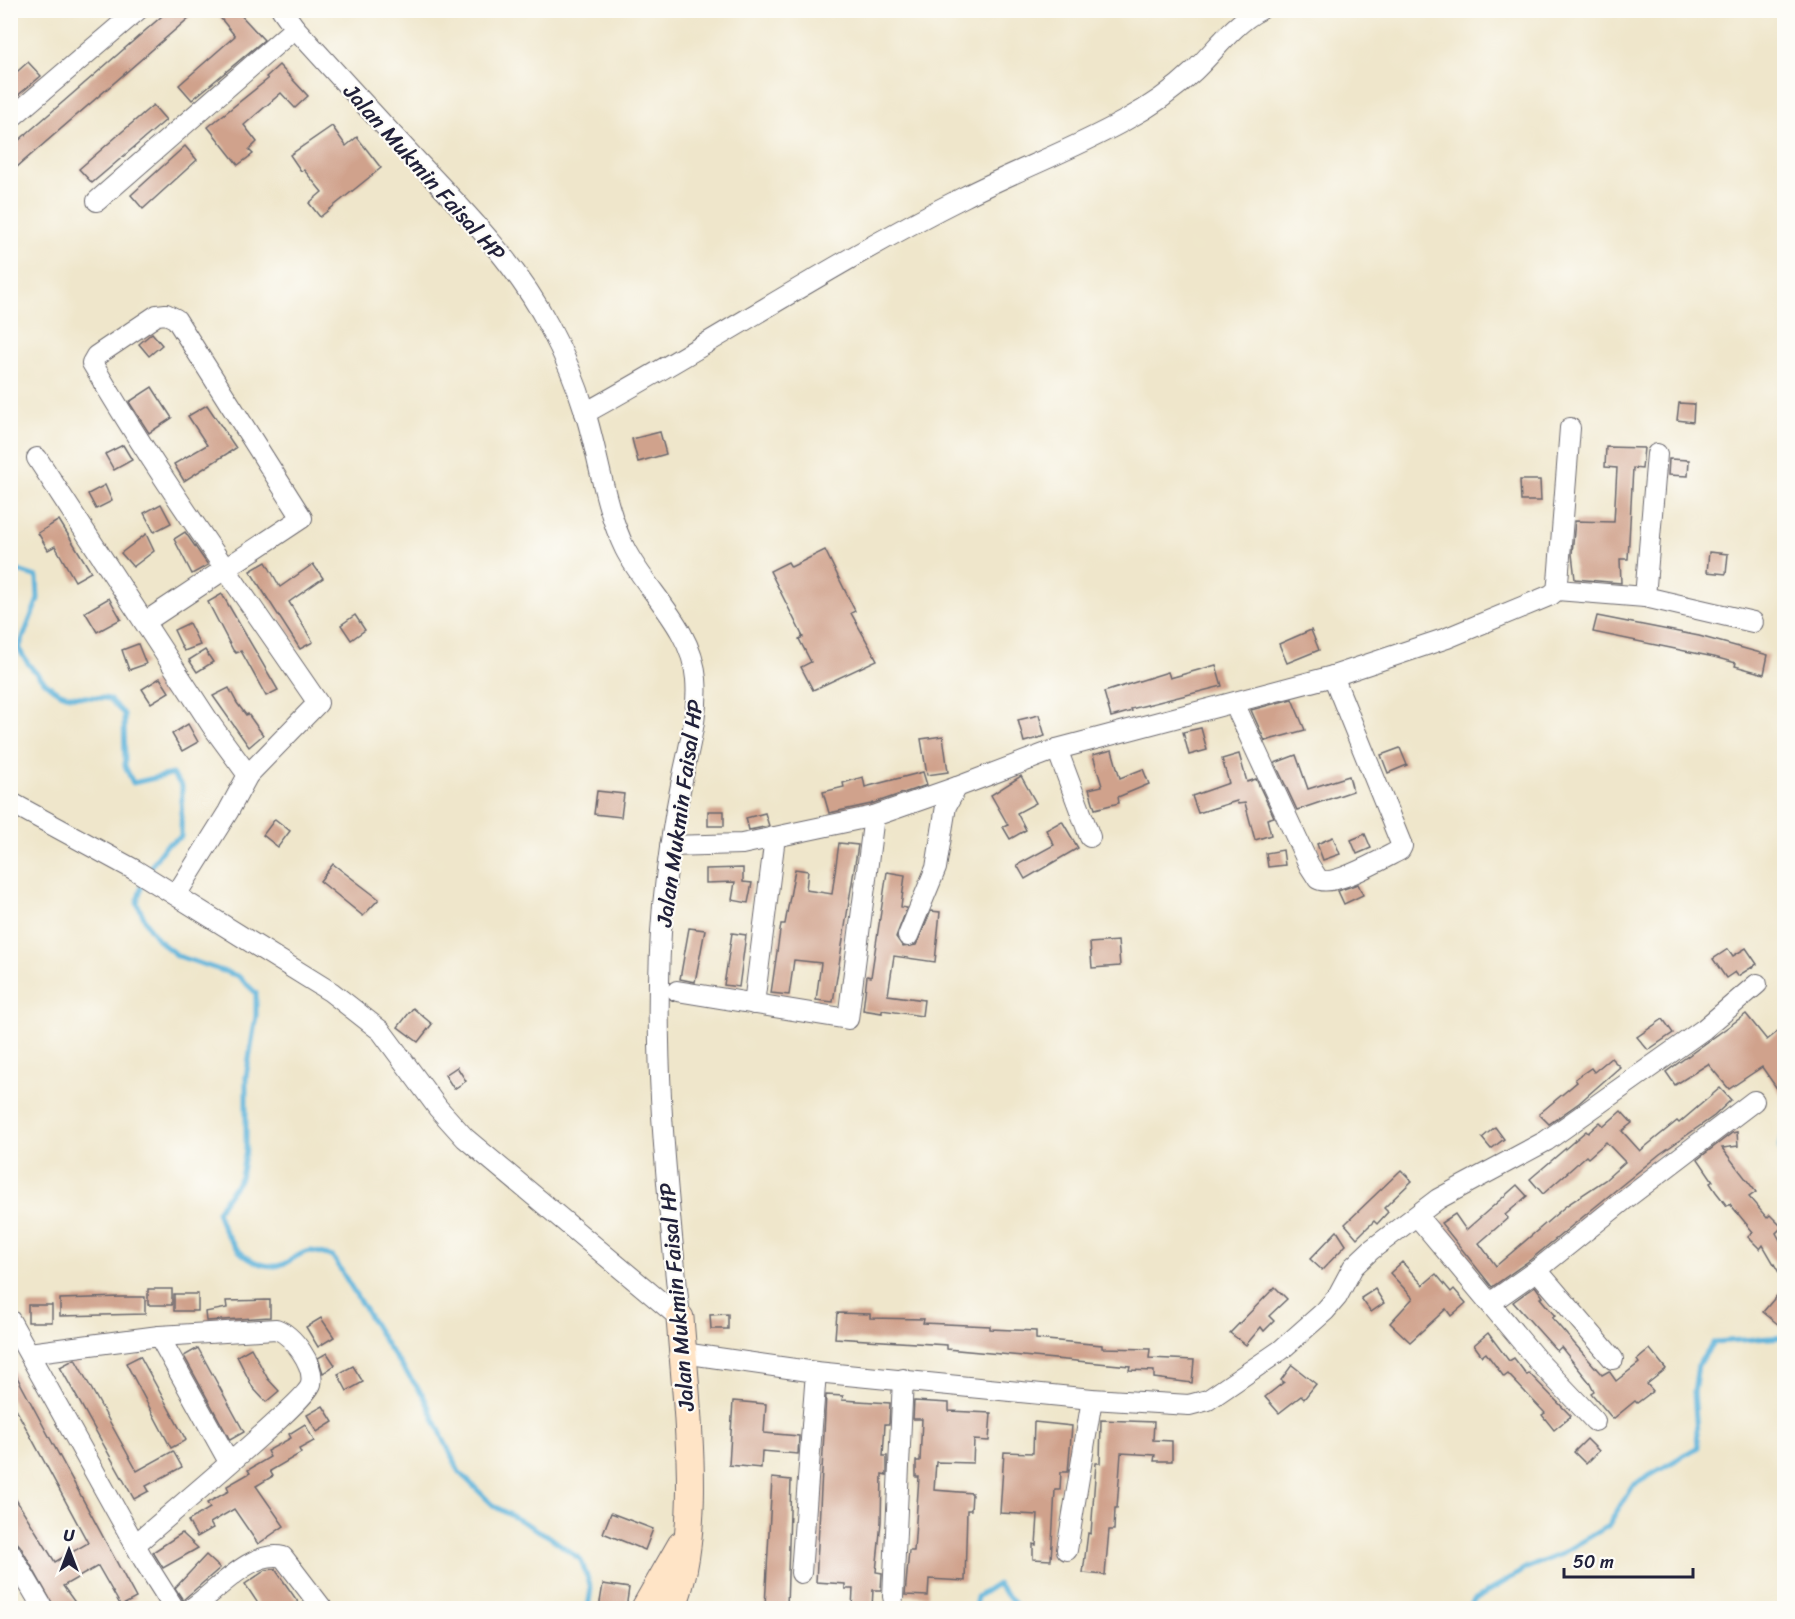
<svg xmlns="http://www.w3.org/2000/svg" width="1795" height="1619" font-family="Sriracha,sans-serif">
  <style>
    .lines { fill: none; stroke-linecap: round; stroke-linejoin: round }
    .stream { stroke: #5db3da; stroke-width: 5 }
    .building { fill: #d0a28c }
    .street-casing { stroke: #6a676d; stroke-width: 22 }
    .secondary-casing { stroke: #6a676d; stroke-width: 29 }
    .street { stroke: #fff; stroke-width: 20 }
    .secondary { stroke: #ffe4c6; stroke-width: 27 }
    .labels { text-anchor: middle; stroke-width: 4.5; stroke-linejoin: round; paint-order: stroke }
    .street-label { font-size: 22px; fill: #22223b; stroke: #fdfcf7 }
  </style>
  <rect width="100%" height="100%" fill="#fdfcf7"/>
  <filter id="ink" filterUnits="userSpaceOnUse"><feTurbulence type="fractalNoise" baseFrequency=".0167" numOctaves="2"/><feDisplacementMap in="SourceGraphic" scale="12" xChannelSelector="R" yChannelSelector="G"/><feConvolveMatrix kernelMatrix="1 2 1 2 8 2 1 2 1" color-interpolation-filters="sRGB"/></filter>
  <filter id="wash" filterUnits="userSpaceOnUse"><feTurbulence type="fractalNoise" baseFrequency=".008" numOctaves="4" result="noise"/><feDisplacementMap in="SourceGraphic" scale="24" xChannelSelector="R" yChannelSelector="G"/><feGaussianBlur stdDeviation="1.35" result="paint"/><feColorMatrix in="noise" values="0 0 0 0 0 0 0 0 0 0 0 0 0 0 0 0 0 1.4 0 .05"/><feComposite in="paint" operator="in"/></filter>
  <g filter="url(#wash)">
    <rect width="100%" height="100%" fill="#efe6cb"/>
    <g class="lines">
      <g class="stream">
        <path d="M10,568L37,577L38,599L19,648C26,664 49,691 66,695C79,698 95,696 109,699L124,714L125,766L133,783L172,774L182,786L181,837L165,846L147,872"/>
        <path d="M143,881L137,903L149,928L160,942L178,956L238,976L256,993V1016L246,1077V1149L241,1177L217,1211C224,1237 243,1266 275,1266C287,1266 298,1252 310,1251C317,1251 326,1255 333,1257L389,1349L423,1395L459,1472L494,1506L550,1537L581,1560L591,1588L588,1608"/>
        <polyline points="1784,1130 1780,1149 1784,1157"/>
        <polyline points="975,1608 977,1597 997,1584 1019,1608"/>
        <polyline points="1469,1608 1474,1600 1527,1568 1559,1555 1608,1526 1632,1486 1698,1447 1694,1392 1698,1365 1714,1342 1784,1337"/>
      </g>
    </g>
    <g id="blocks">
      <g class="building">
        <polygon points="169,10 198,10 10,173 10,148"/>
        <polygon points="214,10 236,10 264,40 192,100 179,85 235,36"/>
        <polygon points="28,62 41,76 10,102 10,78"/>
        <polygon points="279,65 308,96 295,108 281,93 244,125 257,142 249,150 253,154 238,165 208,127 268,79 266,77"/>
        <polygon points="153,105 166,120 92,183 79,169"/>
        <polygon points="332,126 346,146 357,137 381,168 320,217 309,203 322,192 304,170 301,171 290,155"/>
        <polygon points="185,146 197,160 143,209 131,195"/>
        <polygon points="152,333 162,345 149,356 139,344"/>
        <polygon points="152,387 172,418 149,433 129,402"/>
        <polygon points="1679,403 1694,404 1693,422 1677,420"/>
        <polygon points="207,405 236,448 184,481 174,464 207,445 188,416"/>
        <polygon points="660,432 666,454 638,462 632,439"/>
        <polygon points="123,445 132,460 114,470 105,454"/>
        <polygon points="1606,447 1644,448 1642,469 1633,468 1628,559 1620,559 1621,583 1575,579 1572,554 1575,521 1614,522 1617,468 1605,467"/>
        <polygon points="1669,459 1689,460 1688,476 1668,475"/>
        <polygon points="1520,480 1540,480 1541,501 1521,501"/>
        <polygon points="105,485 112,501 96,509 88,494"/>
        <polygon points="161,504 171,523 154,532 144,513"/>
        <polygon points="59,520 91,572 75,581 55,546 48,550 38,533"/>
        <polygon points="185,532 208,565 192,574 174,539"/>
        <polygon points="146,534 154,551 133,567 121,553"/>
        <polygon points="825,550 855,611 851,613 877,660 813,690 801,667 811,662 799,639 803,637 770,571 788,562 791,567"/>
        <polygon points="1709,552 1728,554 1726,574 1707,572"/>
        <polygon points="266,562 280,587 313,564 323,578 289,602 313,642 300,649 250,571"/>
        <polygon points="222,594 278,690 266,696 241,651 236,653 233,650 208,602"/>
        <polygon points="109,598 121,619 97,632 85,612"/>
        <polygon points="355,615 365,630 351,640 341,625"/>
        <polygon points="1597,616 1699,636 1768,655 1764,674 1735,666 1736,663 1714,657 1593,632"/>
        <polygon points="189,623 200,645 184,651 174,630"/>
        <polygon points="1311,630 1319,650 1287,663 1279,644"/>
        <polygon points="138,644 146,664 129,670 122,650"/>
        <polygon points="205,650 213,662 197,672 189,660"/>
        <polygon points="1216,665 1222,686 1131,709 1132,711 1111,717 1104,692 1168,672 1170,678"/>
        <polygon points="160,678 169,692 151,703 142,689"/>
        <polygon points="229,688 237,703 246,715 248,714 263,735 249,747 213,696"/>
        <polygon points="1292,699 1305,730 1265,741 1251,710"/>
        <polygon points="1039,715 1045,736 1024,742 1018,720"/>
        <polygon points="188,724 198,742 182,751 172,734"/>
        <polygon points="1201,728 1207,750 1189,755 1183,732"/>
        <polygon points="943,736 948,772 927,775 921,739"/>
        <polygon points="1400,748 1407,765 1388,773 1381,755"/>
        <polygon points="1112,750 1120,778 1143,769 1149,784 1118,797 1119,803 1095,809 1089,789 1102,786 1093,755"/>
        <polygon points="1239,754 1247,782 1256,779 1274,817 1267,819 1271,835 1255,840 1245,803 1238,804 1237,801 1198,813 1192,796 1229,783 1222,759"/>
        <polygon points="1296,755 1308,789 1349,776 1353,791 1297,810 1275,763"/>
        <polygon points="923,772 927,785 871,804 829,813 823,792 844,787 843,783 863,777 865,787"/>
        <polygon points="1021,776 1036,803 1017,813 1026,830 1010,839 1003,827 1008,825 991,795"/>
        <polygon points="597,791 624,794 621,817 594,814"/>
        <rect x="708" y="811" width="16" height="15"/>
        <polygon points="765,813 769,826 749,830 746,818"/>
        <polygon points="275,819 290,831 278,847 263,835"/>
        <polygon points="1062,821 1078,848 1025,879 1017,865 1054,845 1046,830"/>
        <polygon points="1365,834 1371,848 1357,854 1351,840"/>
        <polygon points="1333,837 1340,854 1323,860 1317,844"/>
        <polygon points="839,843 858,845 833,1002 816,1000 821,963 794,960 789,995 771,993 781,924 785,924 795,869 808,871 806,890 832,894"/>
        <polygon points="1283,850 1285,865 1268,867 1266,853"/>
        <polygon points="333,864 379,899 363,916 320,881"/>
        <polygon points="743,868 743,882 752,883 748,903 732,900 735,882 706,883 706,869"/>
        <polygon points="887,872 905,875 901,907 907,908 896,937 903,947 916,945 931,911 940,912 935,962 894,956 888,995 924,1000 922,1016 882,1010 882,1013 863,1010 867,976 871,977"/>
        <polygon points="1358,884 1363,895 1344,904 1338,891"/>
        <polygon points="689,928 705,930 695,982 680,979"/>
        <polygon points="732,933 746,935 739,987 724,985"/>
        <polygon points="1118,941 1120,966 1092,968 1090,943"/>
        <polygon points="1746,948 1757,964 1738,976 1735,972 1726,978 1713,959 1728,949 1733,956"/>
        <polygon points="413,1008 432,1024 418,1042 398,1027"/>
        <polygon points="1746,1014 1767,1040 1785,1026 1785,1100 1762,1067 1729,1089 1708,1064 1675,1085 1666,1072"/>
        <polygon points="1663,1019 1673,1033 1648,1050 1637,1037"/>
        <polygon points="1611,1058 1620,1067 1579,1103 1549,1124 1539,1114 1577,1082 1575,1079 1591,1068 1594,1072"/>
        <polygon points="457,1067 466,1081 454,1089 445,1075"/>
        <polygon points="1720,1088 1731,1100 1714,1116 1660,1154 1530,1260 1492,1287 1441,1223 1455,1214 1466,1230 1517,1185 1527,1196 1505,1215 1508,1218 1479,1243 1496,1266 1567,1205 1605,1180 1625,1162 1606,1142 1588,1158 1586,1156 1543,1194 1530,1179 1586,1131 1588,1133 1600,1122 1604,1126 1621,1111 1632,1123 1622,1131 1640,1151 1677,1121 1679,1123"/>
        <polygon points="1495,1127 1504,1139 1491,1149 1482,1138"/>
        <polygon points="1737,1132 1738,1146 1722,1148 1756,1192 1749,1197 1767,1218 1770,1215 1782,1227 1776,1233 1785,1249 1785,1283 1763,1245 1760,1249 1748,1237 1753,1232 1730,1204 1727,1206 1716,1192 1710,1183 1713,1181 1698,1159 1732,1133"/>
        <polygon points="1401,1170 1412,1181 1384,1208 1388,1212 1377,1224 1374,1221 1357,1238 1345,1224"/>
        <polygon points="1337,1231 1346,1245 1322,1270 1310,1259"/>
        <polygon points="1402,1262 1423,1285 1436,1274 1451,1292 1454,1289 1466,1303 1451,1316 1446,1309 1410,1342 1390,1323 1413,1298 1390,1273"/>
        <polygon points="1535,1286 1543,1297 1540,1298 1555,1316 1552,1318 1602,1375 1609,1371 1616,1381 1639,1363 1637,1360 1650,1349 1666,1369 1647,1384 1653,1391 1637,1403 1635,1401 1613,1419 1591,1393 1594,1391 1590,1383 1561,1347 1557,1351 1513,1302"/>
        <polygon points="1785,1286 1785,1330 1763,1312"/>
        <polygon points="1275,1287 1287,1299 1269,1316 1274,1321 1264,1331 1261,1327 1246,1345 1230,1333"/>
        <rect x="148" y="1289" width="24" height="16"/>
        <polygon points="1375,1289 1384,1303 1371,1312 1361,1298"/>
        <rect x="174" y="1294" width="24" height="17"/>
        <polygon points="121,1297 145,1297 145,1314 60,1316 60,1299"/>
        <polygon points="270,1300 270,1317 206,1321 205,1312 227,1308 226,1301"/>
        <rect x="28" y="1305" width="24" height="17"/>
        <polygon points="837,1313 870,1314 870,1318 924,1319 923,1323 990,1326 990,1329 1036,1331 1036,1339 1102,1345 1102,1348 1150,1349 1149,1358 1194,1360 1192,1383 1154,1378 1154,1371 1129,1370 1130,1366 947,1349 947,1345 835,1338"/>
        <polygon points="728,1314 728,1329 711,1329 710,1315"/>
        <polygon points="321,1318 334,1337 318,1347 306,1327"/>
        <polygon points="1488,1333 1509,1361 1514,1358 1527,1375 1529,1373 1571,1416 1554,1430 1542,1415 1545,1413 1508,1374 1504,1377 1486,1353 1482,1356 1474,1345"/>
        <polygon points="198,1348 244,1432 230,1440 184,1356"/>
        <polygon points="251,1348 268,1379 279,1391 266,1402 253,1388 237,1356"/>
        <polygon points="327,1353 335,1365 323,1373 318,1358"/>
        <polygon points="140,1356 186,1440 171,1448 126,1363"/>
        <polygon points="75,1359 137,1471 173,1451 182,1467 146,1486 149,1491 134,1499 60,1367"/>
        <polygon points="10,1364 136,1598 121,1606 98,1566 63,1586 79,1608 55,1608 20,1546 10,1534 10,1490 55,1562 88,1543 10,1398"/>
        <polygon points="1292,1365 1316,1384 1304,1399 1301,1396 1279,1413 1265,1397 1284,1382 1281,1380"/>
        <polygon points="353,1366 363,1382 347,1391 338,1374"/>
        <polygon points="826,1395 843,1396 842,1400 890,1403 889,1424 885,1424 883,1456 887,1456 887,1475 882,1474 881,1522 876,1572 882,1573 881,1590 873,1590 872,1608 852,1608 853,1589 845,1589 845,1584 816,1582"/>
        <polygon points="733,1401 766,1404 764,1433 799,1436 798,1454 762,1451 761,1468 729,1465"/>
        <polygon points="914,1401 949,1403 949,1411 991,1413 989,1441 974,1440 973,1463 936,1462 934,1490 972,1493 971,1510 967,1510 965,1581 929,1579 928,1596 905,1595 909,1551 914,1551 919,1477 916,1477 916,1461 920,1461 922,1419 913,1419"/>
        <polygon points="323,1406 333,1422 317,1432 307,1415"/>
        <polygon points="1101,1420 1154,1422 1153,1440 1172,1441 1172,1461 1154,1461 1155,1455 1121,1453 1117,1508 1115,1508 1114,1530 1109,1530 1105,1575 1083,1573 1088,1533 1091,1534 1096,1463 1100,1463"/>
        <polygon points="1034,1422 1072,1426 1068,1472 1061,1472 1060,1490 1055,1490 1051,1560 1033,1559 1033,1544 1036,1545 1038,1515 1000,1513 1004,1452 1033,1453"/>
        <polygon points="305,1424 314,1441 299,1449 301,1453 270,1471 273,1476 256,1486 284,1526 258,1544 234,1509 210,1523 213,1528 197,1537 188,1521 210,1508 207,1503 229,1491 227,1486 250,1473 248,1470 270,1457 267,1451 291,1438 289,1434"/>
        <polygon points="1587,1439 1599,1451 1586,1464 1574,1452"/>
        <polygon points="772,1478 791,1480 787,1607 765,1606"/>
        <polygon points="611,1513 653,1529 645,1550 603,1533"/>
        <polygon points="182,1533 198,1548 163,1568 153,1552"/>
        <polygon points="206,1555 220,1568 183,1600 175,1588"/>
        <polygon points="275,1569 298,1602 288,1608 261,1608 245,1584 266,1570"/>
        <polygon points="603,1584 629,1588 626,1608 599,1608"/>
      </g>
    </g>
  </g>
  <g filter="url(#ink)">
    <use href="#blocks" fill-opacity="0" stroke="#6a676d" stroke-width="1.5"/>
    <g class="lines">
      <g class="street-casing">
        <g id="street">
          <path d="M282,10L295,28C335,72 375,116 416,160C464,211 516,263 549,326C564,354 576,382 585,412C599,457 604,506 625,549C647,592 692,628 696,679C699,715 688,750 681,785C673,824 667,865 663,905C651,1043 666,1180 680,1318"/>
          <polyline points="10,119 138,10"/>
          <polyline points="97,201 295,28"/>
          <path d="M585,413C713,343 834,262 964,197C1017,170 1072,150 1124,121C1150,107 1173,91 1194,71C1215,51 1234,23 1260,10"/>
          <polyline points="37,458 212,726 248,775"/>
          <polyline points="1557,590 1645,597 1753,622"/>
          <polyline points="1645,597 1657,454"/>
          <path d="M145,622L302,518L176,319L166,314L157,315L96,356L92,363C161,481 241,590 318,703L248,775L228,812L176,895"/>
          <path d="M1234,703L1309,865L1318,879C1333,888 1384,858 1400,850L1402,846L1333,676"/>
          <polyline points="1057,749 1090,837"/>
          <polyline points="10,802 135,870 331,992 381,1031 438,1108 465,1138 680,1318"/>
          <polyline points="670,846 742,844 775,837"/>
          <polyline points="908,936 936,868 946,806 957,787 1057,749 1333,676 1447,638 1551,595 1557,590 1558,582 1570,428"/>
          <polyline points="677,991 848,1019 874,816"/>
          <polyline points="754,1004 775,837 874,816 957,787"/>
          <polyline points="1417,1216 1538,1361 1595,1421"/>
          <polyline points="1537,1270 1613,1359"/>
          <polyline points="1490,1303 1537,1270 1628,1197 1754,1101"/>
          <polyline points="10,1320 143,1559 174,1608"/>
          <polyline points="159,1336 229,1462"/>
          <path d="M29,1353L159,1336L276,1329C293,1335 315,1365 311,1384C307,1401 158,1524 135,1545"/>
          <polyline points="683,1353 816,1372 1092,1399 1189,1405 1208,1400 1281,1350 1325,1311 1337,1297 1353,1267 1371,1250 1438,1199 1546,1141 1704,1029 1757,984"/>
          <polyline points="1067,1550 1092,1399"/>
          <polyline points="10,1552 43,1608"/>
          <polyline points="801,1573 816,1372"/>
          <polyline points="893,1597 903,1379"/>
          <path d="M192,1608C217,1591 252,1549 283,1557L322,1608"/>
        </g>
      </g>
      <g class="secondary-casing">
        <g id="secondary">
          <polyline points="645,1608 681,1545"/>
          <path d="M672,1608C704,1532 686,1401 680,1318"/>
        </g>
      </g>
      <use href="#street" class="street"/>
      <use href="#secondary" class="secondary"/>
    </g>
  </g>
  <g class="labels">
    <g class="street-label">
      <text transform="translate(425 172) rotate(48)" y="8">Jalan Mukmin Faisal HP</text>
      <text transform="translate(679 813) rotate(-82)" y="8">Jalan Mukmin Faisal HP</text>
      <text transform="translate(676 1297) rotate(-95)" y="8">Jalan Mukmin Faisal HP</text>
    </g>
  </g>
  <rect width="1795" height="1619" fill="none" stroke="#fdfcf7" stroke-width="36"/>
  <g transform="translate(69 1550)" stroke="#fdfcf7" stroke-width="4.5" paint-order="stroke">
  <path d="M0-4.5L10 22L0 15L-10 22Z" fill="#22223b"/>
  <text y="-9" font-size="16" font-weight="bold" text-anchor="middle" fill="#22223b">U</text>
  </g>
  <path d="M1564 1568v9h129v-9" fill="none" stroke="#22223b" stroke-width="3"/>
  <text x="1573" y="1568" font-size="18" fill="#22223b" stroke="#fdfcf7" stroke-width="4.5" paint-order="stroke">50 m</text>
</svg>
